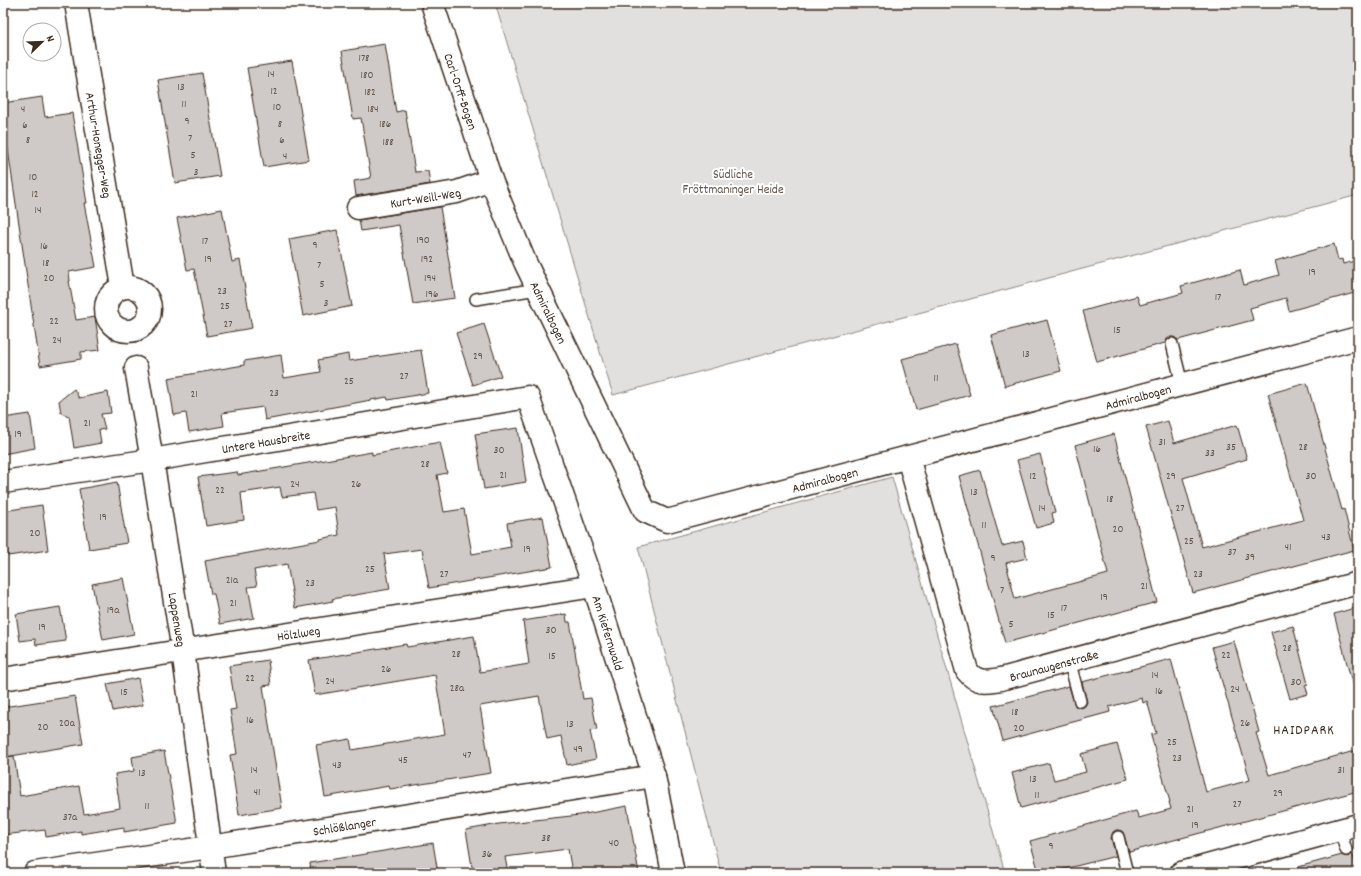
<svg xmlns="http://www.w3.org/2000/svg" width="1361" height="876" font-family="Dekko,sans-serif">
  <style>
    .green { fill: #e2e0de; stroke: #8e857e }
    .building { fill: #cfcac7; stroke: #3b2a1e }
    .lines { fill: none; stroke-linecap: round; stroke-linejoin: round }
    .service-casing { stroke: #3b2a1e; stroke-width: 14 }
    .minor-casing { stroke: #3b2a1e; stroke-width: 25 }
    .service { stroke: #fff; stroke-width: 11 }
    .minor { stroke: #fff; stroke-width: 22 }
    .labels { text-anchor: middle; stroke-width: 4; stroke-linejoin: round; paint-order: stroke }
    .number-label { font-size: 11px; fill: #605248 }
    .street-label { font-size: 13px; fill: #3b2a1e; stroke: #fff }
    .park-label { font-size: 13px; fill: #65584e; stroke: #fff }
    .neighbourhood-label { font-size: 14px; letter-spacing: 1px; fill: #3b2a1e; stroke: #fff }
  </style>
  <rect width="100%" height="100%" fill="#fff"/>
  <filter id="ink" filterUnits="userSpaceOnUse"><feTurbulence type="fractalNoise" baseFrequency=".025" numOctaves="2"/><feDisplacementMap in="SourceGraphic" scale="8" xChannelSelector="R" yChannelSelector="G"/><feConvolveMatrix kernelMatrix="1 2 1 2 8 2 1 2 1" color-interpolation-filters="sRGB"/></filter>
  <g filter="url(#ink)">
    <g class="green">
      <polygon points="495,3 1358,3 1358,195 613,395"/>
      <polygon points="892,477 1005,873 721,873 638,547"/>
    </g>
    <g class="building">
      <polygon points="385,44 396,112 405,110 415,172 428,171 430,184 356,196 354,181 371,178 361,118 353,119 342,51"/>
      <polygon points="292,61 309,160 264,167 247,68"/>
      <polygon points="202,73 220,176 175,183 158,80"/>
      <polygon points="42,97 45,117 72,113 87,203 84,203 96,267 69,272 70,281 69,281 76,320 95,317 100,350 81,352 81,359 40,366 3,116 3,103"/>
      <polygon points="440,207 455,298 413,304 399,225 361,231 359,220"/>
      <polygon points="222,209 232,262 240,260 252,328 207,336 194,269 187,270 177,218"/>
      <polygon points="337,230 352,306 303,316 289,239"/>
      <polygon points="1334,244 1338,260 1342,259 1343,264 1358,260 1358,292 1289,311 1286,298 1250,308 1253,320 1178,340 1174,337 1170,337 1167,339 1165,343 1097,362 1083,311 1137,296 1140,305 1183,293 1181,286 1240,270 1244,285 1279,275 1275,261"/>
      <polygon points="1047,320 1061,371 1005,386 991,335"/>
      <polygon points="484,324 501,376 473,385 456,333"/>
      <polygon points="956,344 970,395 916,410 902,359"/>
      <polygon points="421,350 428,393 388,400 387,397 265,420 263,407 222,413 224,426 189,432 186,413 174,415 168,378 244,365 244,361 281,355 284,378 321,372 318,360 348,354 349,361"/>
      <polygon points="1307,383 1342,510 1344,509 1354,550 1193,593 1146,427 1168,421 1174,443 1237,425 1247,459 1183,478 1202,547 1303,520 1268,394"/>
      <polygon points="74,389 79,398 108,392 111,413 101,414 105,429 99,430 101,443 74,448 69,416 61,413 59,401"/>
      <polygon points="30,414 35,448 3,454 3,418"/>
      <polygon points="518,428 526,482 484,489 475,434"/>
      <polygon points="1114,434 1157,602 1005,643 959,476 980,470 1002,546 1023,541 1027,558 1006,563 1015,599 1108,574 1075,445"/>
      <polygon points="440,442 447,473 437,475 444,512 464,509 472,554 511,547 507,523 543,517 552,567 429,588 422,549 384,554 390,589 332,599 333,601 295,608 287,564 254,570 257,586 248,587 254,618 220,624 214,594 211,594 205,561 320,540 320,539 339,535 335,507 316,510 313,493 282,497 280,487 241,493 244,520 206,526 198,477 237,472 238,475 372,452 372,455"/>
      <polygon points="1040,454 1055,512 1052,513 1054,523 1036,528 1017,460"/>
      <polygon points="117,482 127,543 89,549 79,489"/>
      <polygon points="42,505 48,550 8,556 3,522 3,511"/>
      <polygon points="123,578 134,634 103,640 92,584"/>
      <polygon points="60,607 66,641 36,645 35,639 20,641 16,614"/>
      <polygon points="1358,607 1358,683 1352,683 1334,614"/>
      <polygon points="566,614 567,622 570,622 583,699 591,698 597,730 590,731 596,759 567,765 561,736 547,739 539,696 480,706 491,773 390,789 389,786 325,797 316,745 350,739 352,750 445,734 435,675 315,695 309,660 406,644 407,647 474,636 480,672 529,664 523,621"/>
      <polygon points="1293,626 1308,684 1305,685 1308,694 1290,699 1271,632"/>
      <polygon points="1234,641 1259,732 1256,733 1269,775 1358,750 1358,791 1129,852 1123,832 1120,830 1116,830 1113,832 1111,838 1116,856 1048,873 1039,873 1030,841 1136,811 1139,818 1171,809 1169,802 1170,802 1151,736 1151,735 1156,733 1147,701 1143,703 1142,698 1109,707 1110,712 1003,741 993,706 1069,686 1075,706 1081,708 1085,706 1087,702 1082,682 1171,659 1206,792 1250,780 1212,647"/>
      <polygon points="268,660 271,685 263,686 282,808 239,815 230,755 237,754 230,710 236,709 229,666"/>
      <polygon points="138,678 143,705 113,711 107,684"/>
      <polygon points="75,696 83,744 5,757 14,756 20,796 79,786 84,814 120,808 115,774 134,771 132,757 164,751 177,823 124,832 124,827 81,834 81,831 46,837 45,830 3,835 3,707"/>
      <polygon points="1117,744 1128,779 1021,808 1012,773 1049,763 1054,780 1086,772 1081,754"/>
      <polygon points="627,806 639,873 572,873 568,849 505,857 508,873 473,873 466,830 499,824 580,815"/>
      <polygon points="433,843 438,873 311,873 310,863"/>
      <polygon points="1352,852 1358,873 1299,873 1298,867 1342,855 1348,857"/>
    </g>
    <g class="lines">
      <g class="service-casing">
        <g id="service">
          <polyline points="476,299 537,289"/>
          <polyline points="1172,344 1182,384"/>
          <polyline points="1069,660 1080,701"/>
          <polyline points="1340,830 1346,850"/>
          <polyline points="1118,837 1127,873"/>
        </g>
      </g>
      <g class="minor-casing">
        <g id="minor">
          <path id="s1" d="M76,3L123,287"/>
          <path id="s2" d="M432,3L491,180L525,262L645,511L667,521L1358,338"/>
          <path id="s3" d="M358,208L457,192L491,180"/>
          <circle cx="128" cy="309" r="22"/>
          <path id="s4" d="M136,368L152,460L183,651L214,873"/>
          <path id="s5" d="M908,457L967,671C977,684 987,681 1001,679L1358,583"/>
          <path id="s6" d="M3,482L152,460L528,397L594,586L654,776L673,873"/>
          <path id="s7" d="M3,679L594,586"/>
          <path id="s8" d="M35,873L210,847L654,776"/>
          <polyline points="1181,873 1358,825"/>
        </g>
      </g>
      <use href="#service" class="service"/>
      <use href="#minor" class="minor"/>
    </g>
  </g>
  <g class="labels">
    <g class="number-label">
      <text x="364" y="61">178</text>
      <text x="271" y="77">14</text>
      <text x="367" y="78">180</text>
      <text x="181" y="90">13</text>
      <text x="274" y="94">12</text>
      <text x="370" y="95">182</text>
      <text x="184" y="107">11</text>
      <text x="277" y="110">10</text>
      <text x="23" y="112">4</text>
      <text x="373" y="112">184</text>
      <text x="187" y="124">9</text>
      <text x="280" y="127">8</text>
      <text x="385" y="127">186</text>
      <text x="25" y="128">6</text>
      <text x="190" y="141">7</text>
      <text x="28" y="143">8</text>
      <text x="282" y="143">6</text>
      <text x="388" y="145">188</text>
      <text x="193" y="158">5</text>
      <text x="285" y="159">4</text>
      <text x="196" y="175">3</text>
      <text x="33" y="180">10</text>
      <text x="35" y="197">12</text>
      <text x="38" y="213">14</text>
      <text x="423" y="243">190</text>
      <text x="205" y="244">17</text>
      <text x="315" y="248">9</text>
      <text x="44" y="249">16</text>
      <text x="208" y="262">19</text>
      <text x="427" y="262">192</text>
      <text x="46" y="266">18</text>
      <text x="319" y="268">7</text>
      <text x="1312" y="275">19</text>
      <text x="49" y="281">20</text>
      <text x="430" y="281">194</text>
      <text x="322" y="287">5</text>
      <text x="222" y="294">23</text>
      <text x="432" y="297">196</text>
      <text x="1218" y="300">17</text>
      <text x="326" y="306">3</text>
      <text x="225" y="309">25</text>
      <text x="54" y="324">22</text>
      <text x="228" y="327">27</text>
      <text x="1117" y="333">15</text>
      <text x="57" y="343">24</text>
      <text x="1026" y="357">13</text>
      <text x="478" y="359">29</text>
      <text x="404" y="379">27</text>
      <text x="936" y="381">11</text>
      <text x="349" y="384">25</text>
      <text x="274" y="396">23</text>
      <text x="194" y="397">21</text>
      <text x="87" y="426">21</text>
      <text x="18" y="437">19</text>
      <text x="1162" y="445">31</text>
      <text x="1231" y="450">35</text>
      <text x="1303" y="450">28</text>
      <text x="1097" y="452">16</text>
      <text x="499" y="453">30</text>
      <text x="1210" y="456">33</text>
      <text x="425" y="467">28</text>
      <text x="503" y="478">21</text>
      <text x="1033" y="479">12</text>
      <text x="1171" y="479">29</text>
      <text x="1311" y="479">30</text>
      <text x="295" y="487">24</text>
      <text x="356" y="487">26</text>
      <text x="220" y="493">22</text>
      <text x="974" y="495">13</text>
      <text x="1110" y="502">18</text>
      <text x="1042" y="511">14</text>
      <text x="1180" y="511">27</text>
      <text x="103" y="520">19</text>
      <text x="984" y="528">11</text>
      <text x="1118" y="532">20</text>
      <text x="35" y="536">20</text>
      <text x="1326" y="540">43</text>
      <text x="1189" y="544">25</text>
      <text x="1288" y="550">41</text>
      <text x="527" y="552">19</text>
      <text x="1232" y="555">37</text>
      <text x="1250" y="560">39</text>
      <text x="993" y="561">9</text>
      <text x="370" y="572">25</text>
      <text x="444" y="577">27</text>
      <text x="1198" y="577">23</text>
      <text x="232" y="583">21a</text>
      <text x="310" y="586">23</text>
      <text x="1144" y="589">21</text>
      <text x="1002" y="593">7</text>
      <text x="1104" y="600">19</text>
      <text x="233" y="606">21</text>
      <text x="1064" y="611">17</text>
      <text x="113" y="613">19a</text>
      <text x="1051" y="618">15</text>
      <text x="1011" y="627">5</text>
      <text x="42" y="630">19</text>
      <text x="551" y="633">30</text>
      <text x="1287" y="651">28</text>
      <text x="456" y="657">28</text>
      <text x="1226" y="658">22</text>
      <text x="552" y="659">15</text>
      <text x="386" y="672">26</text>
      <text x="1155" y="678">14</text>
      <text x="250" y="681">22</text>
      <text x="330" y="684">24</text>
      <text x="1296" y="685">30</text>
      <text x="457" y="691">28a</text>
      <text x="1235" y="692">24</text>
      <text x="1159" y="694">16</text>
      <text x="124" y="695">15</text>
      <text x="1015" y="715">18</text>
      <text x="250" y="723">16</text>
      <text x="67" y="726">20a</text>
      <text x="1245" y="726">26</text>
      <text x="570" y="727">13</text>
      <text x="43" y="730">20</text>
      <text x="1019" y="731">20</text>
      <text x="1172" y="745">25</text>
      <text x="578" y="752">49</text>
      <text x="467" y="758">47</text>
      <text x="1177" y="761">23</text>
      <text x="403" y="763">45</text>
      <text x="337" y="768">43</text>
      <text x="254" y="773">14</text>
      <text x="1341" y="773">31</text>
      <text x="142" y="776">13</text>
      <text x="1033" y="782">13</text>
      <text x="257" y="795">41</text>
      <text x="1278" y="796">29</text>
      <text x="1037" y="798">11</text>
      <text x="1237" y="807">27</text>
      <text x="147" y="809">11</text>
      <text x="1190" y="812">21</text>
      <text x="70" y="820">37a</text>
      <text x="1195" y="828">19</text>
      <text x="546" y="841">38</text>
      <text x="614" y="846">40</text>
      <text x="1051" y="849">9</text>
      <text x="487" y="857">36</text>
    </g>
    <g class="street-label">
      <text dy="5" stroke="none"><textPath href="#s2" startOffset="93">Carl-Orff-Bogen</textPath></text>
      <text dy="5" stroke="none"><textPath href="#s1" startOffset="144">Arthur-Honegger-Weg</textPath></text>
      <text dy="5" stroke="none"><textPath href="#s3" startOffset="68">Kurt-Weill-Weg</textPath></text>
      <text dy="5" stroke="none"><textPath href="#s2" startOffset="331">Admiralbogen</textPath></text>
      <text dy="5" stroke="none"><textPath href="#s2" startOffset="1063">Admiralbogen</textPath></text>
      <text dy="5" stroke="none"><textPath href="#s6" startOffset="266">Untere Hausbreite</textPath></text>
      <text dy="5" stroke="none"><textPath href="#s2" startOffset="739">Admiralbogen</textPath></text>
      <text dy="5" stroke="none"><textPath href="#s4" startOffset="255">Lappenweg</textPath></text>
      <text dy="5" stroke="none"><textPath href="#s7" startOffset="299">Hölzlweg</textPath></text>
      <text dy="5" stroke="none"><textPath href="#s6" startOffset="781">Am Kiefernwald</textPath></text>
      <text dy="5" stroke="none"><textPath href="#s5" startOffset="314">Braunaugenstraße</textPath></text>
      <text dy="5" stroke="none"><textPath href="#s8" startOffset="313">Schlößlanger</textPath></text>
    </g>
    <g class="park-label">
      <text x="733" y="178">Südliche<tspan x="733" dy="15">Fröttmaninger Heide</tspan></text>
    </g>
    <g class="neighbourhood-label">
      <text x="1304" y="734">HAIDPARK</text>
    </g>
  </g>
  <rect width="1361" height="876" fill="none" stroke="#fff" stroke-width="16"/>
  <rect x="8" y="8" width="1345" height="860" fill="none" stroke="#3b2a1e" stroke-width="1.5" filter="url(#ink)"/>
  <g transform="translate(42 42) rotate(67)"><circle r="19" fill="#ffffff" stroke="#b1aaa5"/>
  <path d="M0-3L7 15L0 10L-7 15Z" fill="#3b2a1e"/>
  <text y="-6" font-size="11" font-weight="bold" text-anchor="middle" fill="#3b2a1e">N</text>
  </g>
</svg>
